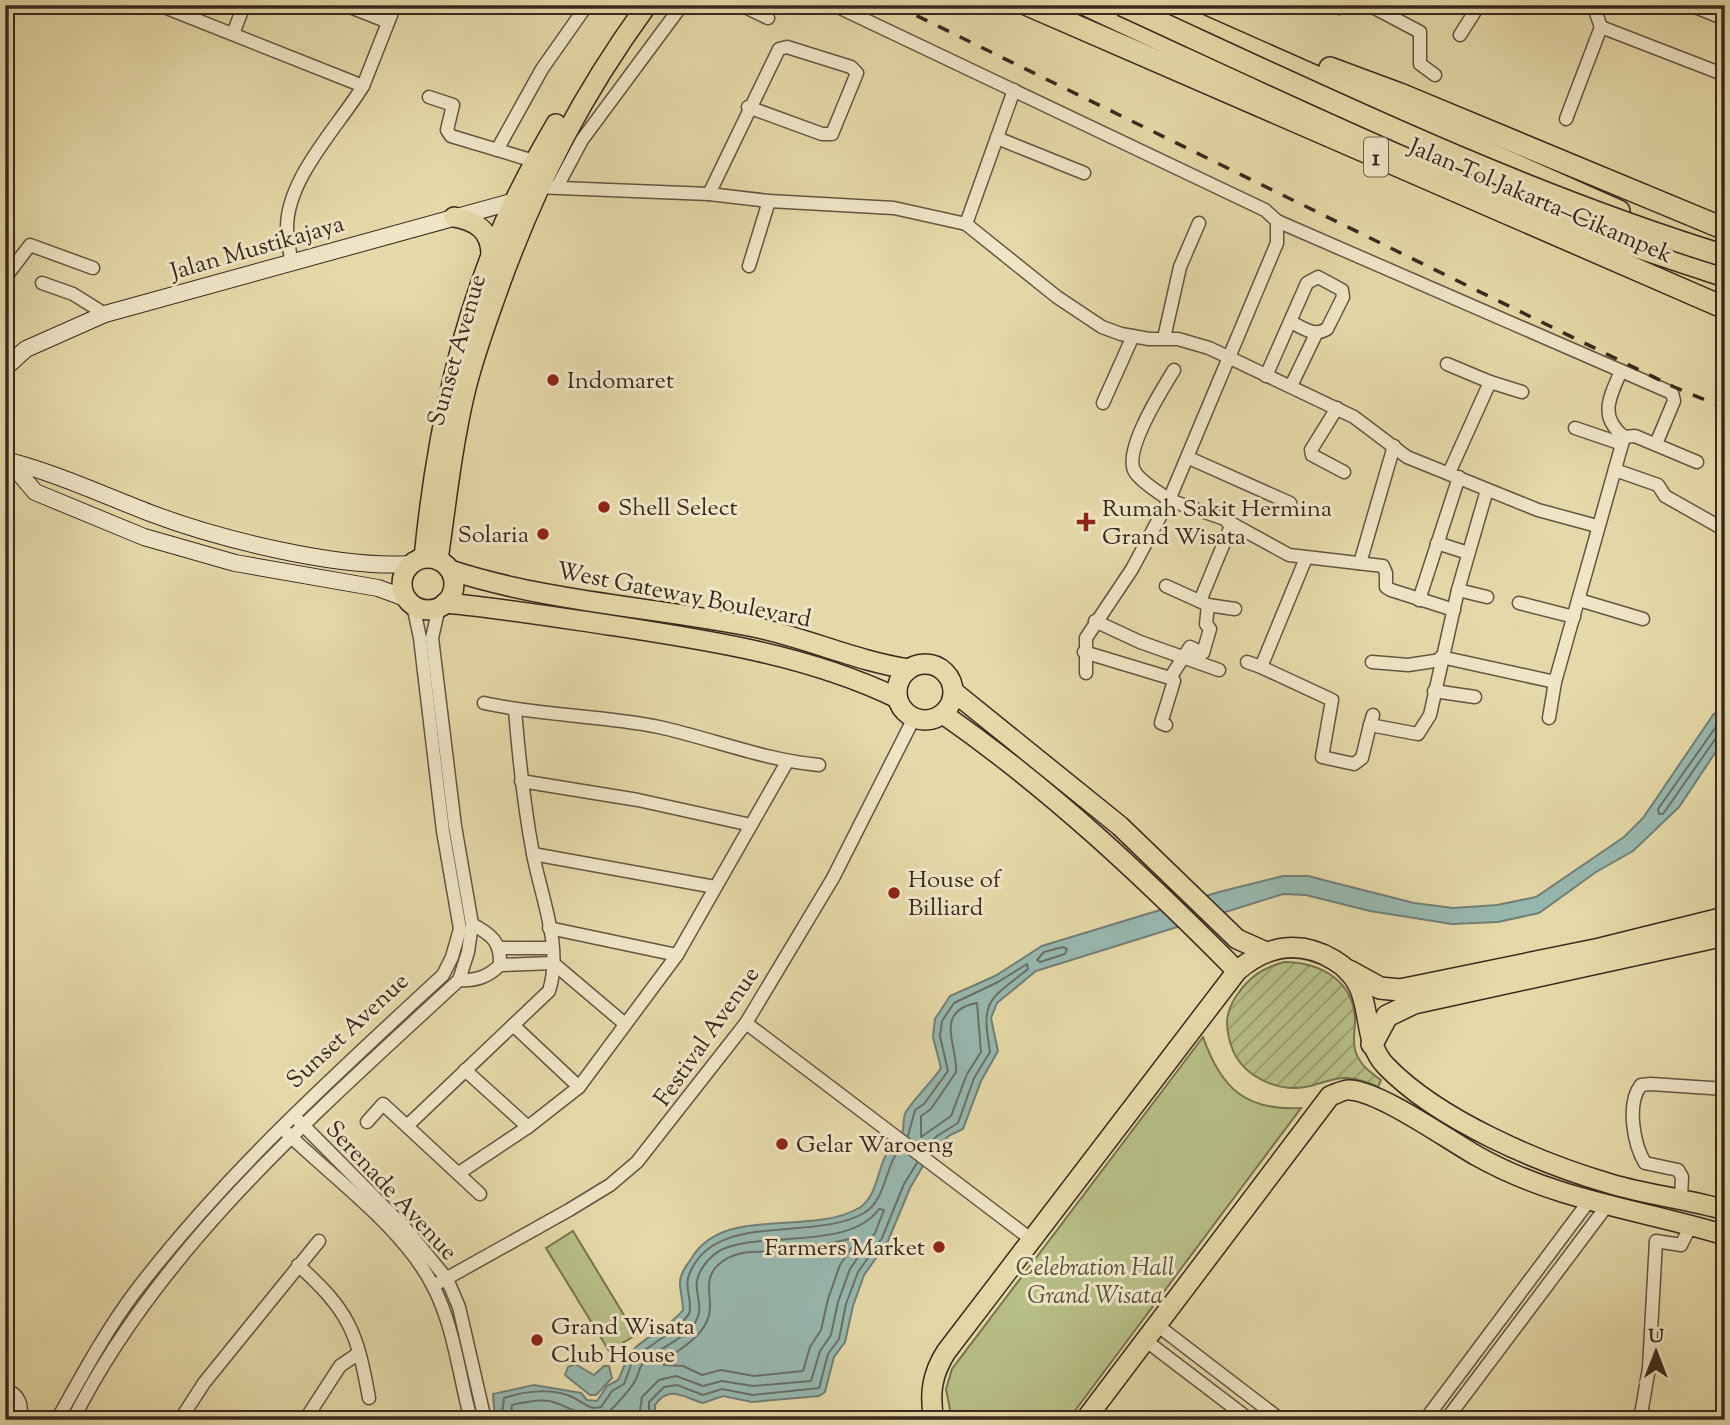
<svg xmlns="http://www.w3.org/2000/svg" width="1730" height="1425" font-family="'Sorts Mill Goudy',serif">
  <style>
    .park { fill: #b7bf86; stroke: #787452; stroke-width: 2 }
    .garden { fill: url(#garden-furrows); stroke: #787452; stroke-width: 2 }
    .water { fill: #97b9b0; stroke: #727f76; stroke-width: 2 }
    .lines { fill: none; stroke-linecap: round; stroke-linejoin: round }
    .shore { stroke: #687068; stroke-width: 2 }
    .street-casing { stroke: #655442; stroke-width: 15 }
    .secondary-casing { stroke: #3a281f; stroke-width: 18 }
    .primary-casing { stroke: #3a281f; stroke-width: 22 }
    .highway-casing { stroke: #3a281f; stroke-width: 24 }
    .street { stroke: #efe6c7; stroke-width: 12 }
    .secondary { stroke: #efe6c7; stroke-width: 16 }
    .primary { stroke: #e6d9a9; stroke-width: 19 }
    .highway { stroke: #e6d9a9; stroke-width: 21 }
    .rail { stroke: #3a281f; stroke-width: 3.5; stroke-dasharray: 12 12; stroke-linecap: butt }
    .highway-bridge-casing { stroke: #3a281f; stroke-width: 24; stroke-linecap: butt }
    .highway-bridge { stroke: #e6d9a9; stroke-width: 21 }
    .poi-dot { fill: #8f2418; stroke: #efe6c7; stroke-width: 2.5 }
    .labels { text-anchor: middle; stroke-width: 6; stroke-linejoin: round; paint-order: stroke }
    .shield { fill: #efe6c7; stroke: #706151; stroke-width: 2 }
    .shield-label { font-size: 23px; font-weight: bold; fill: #3a281f }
    .street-label { font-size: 24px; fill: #3a281f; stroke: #efe6c7 }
    .poi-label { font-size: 24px; fill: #3a281f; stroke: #efe6c7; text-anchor: start }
    .park-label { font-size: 24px; font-style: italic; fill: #594e39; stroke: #efe6c7 }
  </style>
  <defs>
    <pattern id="garden-furrows" width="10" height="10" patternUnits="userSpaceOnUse" patternTransform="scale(1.75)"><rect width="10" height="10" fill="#b7bf86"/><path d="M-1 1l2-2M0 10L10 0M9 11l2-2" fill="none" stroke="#969b6d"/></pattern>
  </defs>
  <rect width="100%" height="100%" fill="#e6d9a9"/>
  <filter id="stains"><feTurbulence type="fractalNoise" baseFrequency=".00286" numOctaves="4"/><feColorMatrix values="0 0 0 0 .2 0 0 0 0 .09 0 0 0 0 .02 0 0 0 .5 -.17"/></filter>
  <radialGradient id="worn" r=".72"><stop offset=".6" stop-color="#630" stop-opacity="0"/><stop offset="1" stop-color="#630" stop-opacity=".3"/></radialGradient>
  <g class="park">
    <path d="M1203,1037C1221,1088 1245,1111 1301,1108L1068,1420H952L946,1389L952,1369Z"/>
    <polygon points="573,1231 636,1335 609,1351 546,1248"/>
  </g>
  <path class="garden" d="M1284,962C1319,962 1354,980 1355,1020C1355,1031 1352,1042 1356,1053C1361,1066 1370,1072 1381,1080L1378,1087C1368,1082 1358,1079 1347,1078C1332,1077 1319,1085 1305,1087C1276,1092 1240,1075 1231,1045C1225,1026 1225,1012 1237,995C1250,976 1263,968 1284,962Z"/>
  <g class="water">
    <path d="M1725,705V738L1679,807L1633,851L1596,872L1539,913L1498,922L1452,924L1370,911L1306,895L1283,894L1036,971L997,1003L991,1018L998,1051L981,1081L963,1129L950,1135L931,1152L910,1188L888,1241L864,1275L853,1306L845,1342L834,1357L825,1392L819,1396L752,1402L723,1396L703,1403C684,1398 670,1384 655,1405V1411L668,1420H495L493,1394L534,1385L581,1393L587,1400L597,1401L607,1386L618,1380C624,1369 625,1358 634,1349C649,1334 670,1327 683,1310C683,1301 680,1292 680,1283C680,1274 686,1266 691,1259C723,1204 809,1237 859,1208C878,1196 877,1168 888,1151C892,1144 901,1138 903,1130C904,1124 903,1119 905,1114C908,1105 933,1081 941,1068L933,1037L935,1019L950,996L995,976L1042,946L1219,892L1283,876H1308L1414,903L1453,908L1497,905L1536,897L1624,837L1643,818L1713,715Z"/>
    <polygon points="575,1364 594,1375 604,1366 609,1366 612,1378 596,1395 590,1395 565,1375 568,1367"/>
  </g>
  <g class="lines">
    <g class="shore">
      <polyline points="1725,714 1658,809 1659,814 1663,814 1716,738 1725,735"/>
      <polygon points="1063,947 1067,949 1065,954 1040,962 1037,960 1044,952"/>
      <path d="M977,1003L981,1052L967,1074L951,1116L921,1137V1116L931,1109L956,1072C958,1046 933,1011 977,1003Z"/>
      <path d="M908,1136L915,1110L924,1104L948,1071L940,1036L942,1021L954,1003L998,982L1027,964L1028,969C988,1001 981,999 990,1052L974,1078L958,1123L937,1136L925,1149"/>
      <path d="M850,1239L854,1244L840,1265L828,1299L821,1330L810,1347L803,1371L754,1376L721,1370L702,1375L683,1366L664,1365V1361C680,1349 699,1339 707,1321C716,1301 700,1282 718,1265C737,1247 763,1253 786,1251C807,1249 829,1243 850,1239Z"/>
      <path d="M501,1420L504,1398C525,1391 556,1387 576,1399C586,1404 589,1410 601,1407L612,1391L624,1384L631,1365L639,1354L678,1327L689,1314C693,1302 685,1289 688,1278C710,1209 812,1243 864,1213C886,1200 885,1167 899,1149"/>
      <path d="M510,1420L512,1405C524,1402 537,1399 549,1401C565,1404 590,1422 604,1415C611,1412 632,1387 635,1381C639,1374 639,1367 644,1362C660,1346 694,1337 699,1313C701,1302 695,1291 697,1281C699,1268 712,1254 723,1249C766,1231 850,1250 879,1209L884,1210L875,1233L850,1269L838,1302L831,1335L820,1351L811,1381L753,1386L722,1381L703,1386L676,1376L659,1380L642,1397L640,1411L643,1420"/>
      <polyline points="656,1420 649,1413 649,1402 664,1387 677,1385 703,1395 722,1389 753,1395 819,1388 828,1354 839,1339 846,1304 858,1272 882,1238 904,1184 917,1163"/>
    </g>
    <g class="street-casing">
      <g id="street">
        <path d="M159,5L363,86C338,127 286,179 287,229C287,239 290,250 291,261"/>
        <polyline points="345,5 388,22"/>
        <polyline points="741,5 768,18"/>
        <polyline points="834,5 1265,210 1277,221 1672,393 1674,401 1656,444"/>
        <polyline points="1369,5 1420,32 1420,64 1435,75"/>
        <polyline points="1593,5 1601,27 1725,75"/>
        <polyline points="1690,5 1725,19"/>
        <polyline points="1329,6 1339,8 1344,5"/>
        <polyline points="233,34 244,5"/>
        <polyline points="1460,35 1479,5"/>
        <polyline points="363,86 395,5"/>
        <polyline points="429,97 453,105 447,130 451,136 534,161"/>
        <polyline points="1566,119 1601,27"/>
        <polyline points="997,138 1084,173"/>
        <polyline points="497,150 542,69 587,5"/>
        <polyline points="535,187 709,194 769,201 894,208 966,224 1057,297 1102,327 1121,334 1149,339 1178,339 1209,348 1354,417 1407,457 1538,510 1597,526"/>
        <polyline points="557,187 582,140 682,5"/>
        <polyline points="709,194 779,49 787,47 851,67 857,73 832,134 822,134 748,107"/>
        <polyline points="966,224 1014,90"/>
        <polyline points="749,266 769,201"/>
        <polyline points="5,278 30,245 93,268"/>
        <polyline points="42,283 73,294 105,314"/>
        <polyline points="1164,338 1180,267 1199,223"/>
        <polyline points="1447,364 1490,382"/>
        <path d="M1621,371C1610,397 1598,416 1624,437L1635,436L1697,462"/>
        <path d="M1266,376L1307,283L1318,277L1342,290L1343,297L1327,329C1314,337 1303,328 1291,322"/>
        <polyline points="1291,386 1316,334"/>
        <polyline points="1103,403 1133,336"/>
        <polyline points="1337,408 1311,450 1312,455 1344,472"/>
        <polyline points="1575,428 1622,444"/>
        <polyline points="1189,458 1290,503"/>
        <polyline points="1615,470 1658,485 1665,496 1725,530"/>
        <polyline points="1449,473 1490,382 1522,392"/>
        <polyline points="1229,522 1289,555 1383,566 1386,573 1386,587 1391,590 1454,610"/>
        <polyline points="1437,543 1468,553"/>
        <polyline points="1306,558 1261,667 1332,700 1322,757 1354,764 1362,758 1370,725"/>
        <polyline points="1360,563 1394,446"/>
        <polyline points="1166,586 1208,605 1235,609"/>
        <polyline points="1458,590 1487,597"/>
        <polyline points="1419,600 1459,477"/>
        <polyline points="1579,600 1643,619"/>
        <polyline points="1200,601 1231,526 1225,519 1169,500 1277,243 1277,221"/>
        <polyline points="1519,603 1574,617"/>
        <polyline points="1095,621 1140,642 1219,670"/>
        <polyline points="1084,652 1170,678 1190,647 1203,653 1210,629 1206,624 1208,605"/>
        <polyline points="1441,657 1555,682"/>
        <polyline points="1247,662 1261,667"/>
        <polyline points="1372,662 1408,665 1441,660"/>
        <path d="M1086,673V638L1132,569L1169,500C1159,492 1142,483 1135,472C1122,452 1163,388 1174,370"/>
        <polyline points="1434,691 1475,697"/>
        <path d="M484,703C542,716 601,715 659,727C713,739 764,760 819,765"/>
        <polyline points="1373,715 1370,725 1418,734 1430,715 1458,590 1487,490"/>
        <polyline points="1549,718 1555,682 1624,437"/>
        <polyline points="1166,725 1161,723 1174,681 1170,678"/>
        <polyline points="521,781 638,800 751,825"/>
        <polyline points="533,854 715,887"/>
        <polyline points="549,928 677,955"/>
        <polyline points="501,948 552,948"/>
        <polyline points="500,965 553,963 625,1024"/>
        <path d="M459,980C476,981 488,977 500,965C501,942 492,935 472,924"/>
        <polyline points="746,1023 1032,1240"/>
        <polyline points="513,1025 579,1087"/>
        <polyline points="465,1070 528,1127"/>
        <polyline points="298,1120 406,1229 447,1279 459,1307 485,1420"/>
        <polyline points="367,1122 383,1104 480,1194"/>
        <path d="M407,1126L549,991C563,948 541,897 533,854C524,806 519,759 515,710"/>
        <path d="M286,1132C333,1178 403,1227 433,1286C454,1326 459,1376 471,1420"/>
        <polyline points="459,1173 528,1127 579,1087 677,955 787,762"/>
        <path d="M1681,1197L1682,1177L1678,1170L1645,1163C1634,1145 1626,1104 1641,1085L1651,1084L1725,1089"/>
        <path d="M298,1265C349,1311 357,1331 369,1398"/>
        <polyline points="433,1286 569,1210 610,1185 637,1162 746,1023 833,878 914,718"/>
        <polyline points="1157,1325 1281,1420"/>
        <polyline points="1145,1340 1250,1420"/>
        <path d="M5,1389C20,1395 24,1406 18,1420"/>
        <polyline points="1641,1416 1663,1420"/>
        <path d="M57,1420C81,1377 105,1332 135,1292C225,1174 335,1075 443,975L452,957L460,929L443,831L420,638L413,605"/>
        <path d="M73,1420C159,1247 320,1109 459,980L468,952L472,924L455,826L432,638L439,607"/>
        <polyline points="180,1420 204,1383 319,1241"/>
        <polyline points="305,1420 340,1366 359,1353"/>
        <polyline points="1425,1420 1589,1201"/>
        <polyline points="1446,1420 1606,1207"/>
        <polyline points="1640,1420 1649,1368 1656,1241 1681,1245 1691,1225"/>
      </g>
    </g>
    <g class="secondary-casing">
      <g id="secondary">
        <polyline points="5,368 26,349 105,314 522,199"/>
        <polyline points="9,461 35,492 144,537 235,563 378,588 408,599"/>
        <path d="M9,461C58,474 103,495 150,513C219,539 338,569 411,564"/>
      </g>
    </g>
    <g class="primary-casing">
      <g id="primary">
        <path d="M454,217C476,221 490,230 491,253"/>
        <path d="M424,558C434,456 454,349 492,253C509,208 532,165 556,124"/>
        <circle cx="428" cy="584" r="26"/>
        <path d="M438,560C446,504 452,447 465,392C474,354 488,318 501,281C540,176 581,96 647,5"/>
        <path d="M450,570C548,602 653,607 754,627C807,638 856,661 909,669"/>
        <path d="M445,603C500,608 555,617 609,625C707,640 808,655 897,698"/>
        <circle cx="925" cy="692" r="28"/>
        <polyline points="954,692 1120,826 1237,939 1264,951"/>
        <path d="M943,714C1051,789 1145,878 1237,971"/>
        <path d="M934,1420C929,1394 932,1374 946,1352L1237,971C1266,946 1299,939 1334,960C1380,987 1356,1035 1386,1066C1438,1120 1539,1163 1611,1184C1648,1195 1687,1199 1725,1210"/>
        <path d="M1085,1420L1330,1096C1336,1094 1344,1089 1350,1090C1381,1092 1447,1139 1477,1156C1557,1201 1639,1209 1725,1235"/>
      </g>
    </g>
    <g class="highway-casing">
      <g id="highway">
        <polyline points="1028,5 1725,308"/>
        <polyline points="1086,5 1343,125 1568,224 1725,276"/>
        <polyline points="1154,5 1619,211"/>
        <polyline points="1330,68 1400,94 1725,229"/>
        <polyline points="1349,971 1380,988 1400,990 1600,949 1725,918"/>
        <polyline points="1372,1044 1387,1016 1414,1003 1725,935"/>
      </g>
    </g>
    <use href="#street" class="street"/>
    <use href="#secondary" class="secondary"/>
    <use href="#primary" class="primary"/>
    <use href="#highway" class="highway"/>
    <polyline class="rail" points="895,5 1674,387 1725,408"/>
    <g class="highway-bridge-casing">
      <path id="highway-bridge" d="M1122,5C1320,96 1517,192 1725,256"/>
    </g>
    <use href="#highway-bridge" class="highway-bridge"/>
  </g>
  <g class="poi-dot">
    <circle cx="553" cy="380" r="7"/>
    <circle cx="604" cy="507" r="7"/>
    <path d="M1082.5 511.5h7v7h7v7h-7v7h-7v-7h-7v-7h7z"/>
    <circle cx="543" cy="534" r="7"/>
    <circle cx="894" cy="893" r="7"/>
    <circle cx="782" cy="1144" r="7"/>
    <circle cx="939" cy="1247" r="7"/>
    <circle cx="537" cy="1340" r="7"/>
  </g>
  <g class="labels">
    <rect class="shield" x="1364" y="137.5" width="24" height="39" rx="5"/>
    <g class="shield-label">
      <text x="1376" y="165">1</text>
    </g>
    <g class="street-label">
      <text transform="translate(1541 200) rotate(23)" y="8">Jalan Tol Jakarta–Cikampek</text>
      <text transform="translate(257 247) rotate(-16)" y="8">Jalan Mustikajaya</text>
      <text transform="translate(456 350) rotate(-74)" y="8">Sunset Avenue</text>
      <text transform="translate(684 594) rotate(11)" y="8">West Gateway Boulevard</text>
      <text transform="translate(347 1030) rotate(-43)" y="8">Sunset Avenue</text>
      <text transform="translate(706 1036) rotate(-55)" y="8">Festival Avenue</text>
      <text transform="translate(392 1190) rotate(47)" y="8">Serenade Avenue</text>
    </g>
    <g class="poi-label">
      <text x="567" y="388">Indomaret</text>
      <text x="618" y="515">Shell Select</text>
      <text x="1102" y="516">Rumah Sakit Hermina<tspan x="1102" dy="28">Grand Wisata</tspan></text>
      <text x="529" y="542" text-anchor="end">Solaria</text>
      <text x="908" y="887">House of<tspan x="908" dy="28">Billiard</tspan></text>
      <text x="796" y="1152">Gelar Waroeng</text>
      <text x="925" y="1255" text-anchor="end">Farmers Market</text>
      <text x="551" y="1334">Grand Wisata<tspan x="551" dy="28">Club House</tspan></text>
    </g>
    <g class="park-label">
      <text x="1095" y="1275">Celebration Hall<tspan x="1095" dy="28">Grand Wisata</tspan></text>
    </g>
  </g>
  <rect width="1730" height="1425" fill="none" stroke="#e6d9a9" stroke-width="28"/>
  <rect x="7" y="7" width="1716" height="1411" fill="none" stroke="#3a281f" stroke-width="3.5"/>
  <rect x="14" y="14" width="1702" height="1397" fill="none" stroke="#3a281f" stroke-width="2"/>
  <g transform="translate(1656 1352)" stroke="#efe6c7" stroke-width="5" paint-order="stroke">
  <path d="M0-5L12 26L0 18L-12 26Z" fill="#3a281f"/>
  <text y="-10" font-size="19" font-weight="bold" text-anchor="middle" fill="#3a281f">U</text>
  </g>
  <rect width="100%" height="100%" filter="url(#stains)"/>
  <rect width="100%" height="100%" fill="url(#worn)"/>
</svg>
